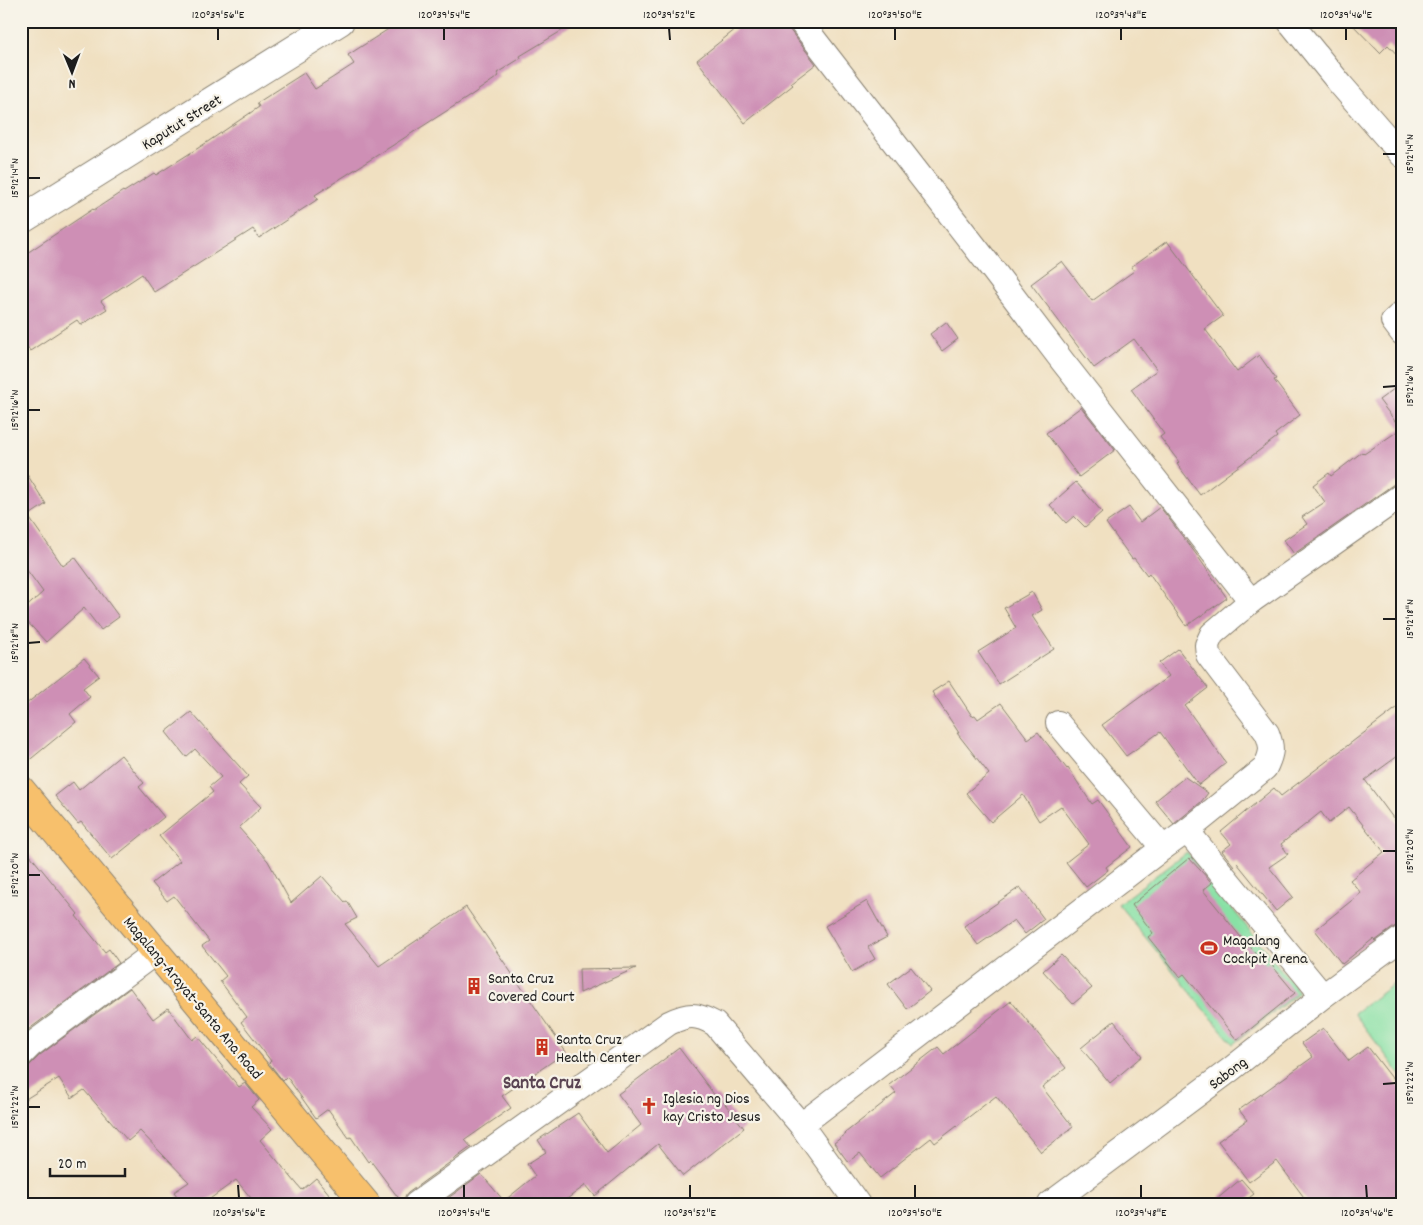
<svg xmlns="http://www.w3.org/2000/svg" width="1423" height="1225" font-family="Dekko,sans-serif">
  <style>
    .green { fill: #88e1a5; stroke: #527e60 }
    .building { fill: #ce8fb5 }
    .lines { fill: none; stroke-linecap: round; stroke-linejoin: round }
    .minor-casing { stroke: #867e6e; stroke-width: 26 }
    .tertiary-casing { stroke: #867e6e; stroke-width: 30 }
    .primary-casing { stroke: #867e6e; stroke-width: 30 }
    .minor { stroke: #fff; stroke-width: 24 }
    .tertiary { stroke: #fff; stroke-width: 28 }
    .primary { stroke: #f7c06c; stroke-width: 28 }
    .ticks { fill: none; stroke: #1c1c1c; stroke-width: 2 }
    .labels { text-anchor: middle; stroke-width: 4.5; stroke-linejoin: round; paint-order: stroke }
    .street-label { font-size: 16px; fill: #1c1c1c; stroke: #f7f3e8 }
    .poi-label { font-size: 16px; fill: #1c1c1c; stroke: #f7f3e8; text-anchor: start }
    .quarter-label { font-size: 19px; font-weight: bold; fill: #5a4452; stroke: #f7f3e8 }
    .neatline { fill: none; stroke: #1c1c1c; stroke-width: 2 }
    .ticks-label { font-size: 12px; text-anchor: middle; fill: #1c1c1c }
  </style>
  <rect width="100%" height="100%" fill="#f7f3e8"/>
  <filter id="ink" filterUnits="userSpaceOnUse"><feTurbulence type="fractalNoise" baseFrequency=".02" numOctaves="2"/><feDisplacementMap in="SourceGraphic" scale="10" xChannelSelector="R" yChannelSelector="G"/><feConvolveMatrix kernelMatrix="1 2 1 2 8 2 1 2 1" color-interpolation-filters="sRGB"/></filter>
  <filter id="wash" filterUnits="userSpaceOnUse"><feTurbulence type="fractalNoise" baseFrequency=".0096" numOctaves="4" result="noise"/><feDisplacementMap in="SourceGraphic" scale="20" xChannelSelector="R" yChannelSelector="G"/><feGaussianBlur stdDeviation="1.12" result="paint"/><feColorMatrix in="noise" values="0 0 0 0 0 0 0 0 0 0 0 0 0 0 0 0 0 1.4 0 .05"/><feComposite in="paint" operator="in"/></filter>
  <g filter="url(#wash)">
    <rect width="100%" height="100%" fill="#f0e0c1"/>
    <g class="green">
      <polygon points="1187,852 1299,992 1233,1044 1118,904"/>
      <polygon points="1402,978 1402,1077 1354,1013"/>
    </g>
    <g id="blocks">
      <g class="building">
        <polygon points="401,21 578,21 520,56 521,58 497,73 499,76 470,96 315,195 318,199 259,238 253,229 154,292 142,274 101,301 107,309 81,325 77,320 30,351 21,337 21,257 93,209 94,210 123,191 124,192 154,173 156,175 206,143 259,107 257,103 304,73 315,89 354,64 348,55"/>
        <polygon points="746,21 787,21 789,29 816,64 791,83 793,85 745,123 697,60"/>
        <polygon points="1349,21 1402,21 1402,60 1388,45 1380,53"/>
        <polygon points="1167,241 1223,316 1205,329 1237,372 1259,355 1276,379 1274,380 1300,415 1275,434 1277,437 1200,495 1177,464 1179,462 1160,437 1164,434 1131,389 1157,370 1134,339 1094,368 1031,284 1062,261 1092,301 1134,271 1131,267"/>
        <polygon points="946,322 958,339 942,351 930,334"/>
        <polygon points="1402,383 1402,480 1394,484 1294,554 1284,540 1307,524 1302,517 1325,502 1313,485 1329,473 1331,476 1362,452 1364,454 1401,429 1379,400"/>
        <polygon points="1081,407 1115,450 1079,477 1046,433"/>
        <polygon points="21,465 46,504 28,516 63,566 75,557 119,617 101,630 84,608 46,642 21,615 21,612 43,592 21,562"/>
        <polygon points="1076,482 1102,512 1085,527 1074,516 1066,523 1050,505"/>
        <polygon points="1129,507 1140,522 1160,507 1196,554 1227,598 1186,626 1149,573 1147,575 1134,558 1132,559 1106,523"/>
        <polygon points="1032,592 1042,610 1032,616 1054,649 999,684 978,652 1016,628 1004,608"/>
        <polygon points="1178,649 1208,688 1185,706 1226,763 1199,785 1160,732 1126,756 1102,725 1169,676 1159,663"/>
        <polygon points="84,658 99,676 83,688 90,697 70,714 76,722 21,767 21,708"/>
        <polygon points="949,681 972,716 975,715 978,719 1001,703 1028,739 1038,732 1067,769 1068,768 1092,804 1098,800 1132,847 1106,867 1108,870 1086,887 1066,862 1089,844 1061,806 1039,821 1023,795 991,822 966,793 989,774 957,733 959,733 932,692"/>
        <polygon points="1402,704 1402,753 1365,780 1402,830 1402,924 1394,927 1375,941 1373,939 1342,964 1315,930 1361,893 1350,880 1384,852 1349,807 1329,823 1321,812 1281,844 1288,854 1269,867 1293,897 1276,911 1237,863 1234,866 1222,851 1231,844 1221,832 1274,788 1281,796"/>
        <polygon points="191,712 248,776 239,784 261,807 239,828 268,861 291,903 322,876 345,902 347,901 357,918 345,924 379,966 466,907 566,1052 502,1096 511,1108 465,1140 471,1147 408,1193 404,1198 403,1204 370,1160 368,1162 351,1137 349,1138 328,1109 316,1118 287,1077 283,1081 269,1063 271,1061 241,1022 247,1017 220,981 226,976 202,946 209,941 174,896 167,901 152,883 180,861 159,836 213,792 209,787 221,777 195,749 186,757 166,732"/>
        <polygon points="121,755 144,783 139,787 164,817 112,859 81,822 78,824 55,796 73,782 79,790"/>
        <polygon points="1185,777 1208,793 1201,802 1174,824 1155,801"/>
        <polygon points="21,844 78,914 76,916 105,952 109,949 119,963 21,1035"/>
        <polygon points="1189,858 1212,883 1203,890 1240,936 1266,964 1269,962 1295,993 1237,1040 1184,974 1180,977 1148,937 1153,933 1132,905"/>
        <polygon points="1020,887 1044,919 1025,934 1014,920 978,945 964,926"/>
        <polygon points="867,901 887,937 868,947 875,959 852,972 825,926"/>
        <polygon points="1061,955 1092,988 1073,1004 1043,971"/>
        <polygon points="911,967 930,991 907,1009 888,984"/>
        <polygon points="636,968 580,993 579,969"/>
        <polygon points="130,988 153,1019 168,1008 192,1040 197,1036 239,1087 245,1083 259,1100 251,1107 272,1129 260,1140 302,1190 316,1178 330,1195 320,1204 256,1204 236,1180 203,1204 183,1204 174,1192 189,1182 140,1131 128,1141 84,1090 72,1098 59,1078 21,1102 21,1068 30,1065 40,1055"/>
        <polygon points="1011,1001 1066,1068 1042,1087 1073,1127 1041,1152 996,1096 935,1143 931,1138 880,1178 860,1153 848,1162 834,1143 846,1134 845,1133 896,1093 889,1085 938,1047 944,1054"/>
        <polygon points="1114,1021 1142,1056 1110,1083 1081,1048"/>
        <polygon points="1323,1028 1349,1061 1368,1047 1402,1091 1402,1204 1309,1204 1277,1161 1249,1182 1218,1141 1247,1120 1239,1110 1313,1057 1302,1043"/>
        <polygon points="679,1048 716,1097 718,1095 744,1128 683,1176 658,1144 595,1196 586,1185 560,1204 440,1204 481,1174 504,1201 535,1176 527,1164 546,1152 538,1140 578,1113 607,1153 641,1125 618,1094"/>
        <polygon points="1241,1179 1254,1194 1241,1204 1211,1204"/>
      </g>
    </g>
  </g>
  <g filter="url(#ink)">
    <use href="#blocks" fill-opacity="0" stroke="#867e6e" stroke-width="1"/>
    <g class="lines">
      <g class="minor-casing">
        <g id="minor">
          <polyline points="800,21 990,266 1063,362 1251,601"/>
          <polyline points="1289,21 1341,85 1402,155"/>
          <polyline points="1402,313 1393,321 1402,333"/>
          <polyline points="1058,723 1163,848"/>
          <polyline points="1187,831 1323,996"/>
          <polyline points="21,1055 31,1045 156,952"/>
          <path d="M801,1125L1163,848L1187,831L1265,768C1272,753 1273,748 1267,733L1208,655L1207,645L1212,634L1251,601L1402,495"/>
          <path d="M416,1204L669,1023C688,1014 696,1013 715,1024L801,1125L858,1204"/>
          <polyline points="1050,1204 1230,1070 1323,996 1402,938"/>
        </g>
      </g>
      <g class="tertiary-casing">
        <polyline id="tertiary" points="21,220 340,21"/>
      </g>
      <g class="primary-casing">
        <polyline id="primary" points="21,790 366,1204"/>
      </g>
      <use href="#minor" class="minor"/>
      <use href="#tertiary" class="tertiary"/>
      <use href="#primary" class="primary"/>
    </g>
  </g>
  <path class="ticks" d="M218,28V40M444,28V40M669,28L670,40M895,28V40M1121,28V40M1346,28V40M1383,154H1396M28,178H40M1383,387L1396,386M28,410H40M1383,619H1396M28,643L40,642M1383,851H1396M28,875H40M1383,1084L1396,1083M28,1107H40M238,1185L239,1198M464,1185V1198M690,1185V1198M915,1185V1198M1141,1185V1198M1366,1185L1367,1198"/>
  <defs>
    <g id="stadium-bare" transform="scale(1.35)"><path d="M0-5a6.5 5 0 1 0 0 10a6.5 5 0 1 0 0-10ZM-3.5-1.8h7v3.6h-7Z" fill="#c8321e" stroke="#f7f3e8" stroke-width="2.5" paint-order="stroke"/></g>
    <g id="building-bare" transform="scale(1.35)"><path d="M-4-6H4V6H1V3H-1V6H-4ZM-2.5-4.3h1.7v1.8h-1.7ZM.8-4.3h1.7v1.8H.8ZM-2.5-1h1.7V.8h-1.7ZM.8-1h1.7V.8H.8Z" fill="#c8321e" stroke="#f7f3e8" stroke-width="2.5" paint-order="stroke"/></g>
    <g id="church-bare" transform="scale(1.35)"><path d="M-1.2-6h2.4v3.5h3.3v2.4h-3.3V6h-2.4V-.1h-3.3v-2.4h3.3Z" fill="#c8321e" stroke="#f7f3e8" stroke-width="2.5" paint-order="stroke"/></g>
  </defs>
  <g fill-rule="evenodd">
    <use href="#stadium-bare" x="1209" y="948"/>
    <use href="#building-bare" x="474" y="986"/>
    <use href="#building-bare" x="542" y="1047"/>
    <use href="#church-bare" x="649" y="1106"/>
  </g>
  <g class="labels">
    <g class="street-label">
      <text transform="translate(181 121) rotate(-32)" y="6">Kaputut Street</text>
      <text transform="translate(194 997) rotate(50)" y="6">Magalang-Arayat-Santa Ana Road</text>
      <text transform="translate(1227 1072) rotate(-37)" y="6">Sabong</text>
    </g>
    <g class="poi-label">
      <text x="1223" y="945">Magalang<tspan x="1223" dy="18">Cockpit Arena</tspan></text>
      <text x="488" y="983">Santa Cruz<tspan x="488" dy="18">Covered Court</tspan></text>
      <text x="556" y="1044">Santa Cruz<tspan x="556" dy="18">Health Center</tspan></text>
      <text x="663" y="1103">Iglesia ng Dios<tspan x="663" dy="18">kay Cristo Jesus</tspan></text>
    </g>
    <g class="quarter-label">
      <text x="542" y="1088">Santa Cruz</text>
    </g>
  </g>
  <rect width="1423" height="1225" fill="none" stroke="#f7f3e8" stroke-width="55"/>
  <g transform="translate(72 72) rotate(179)" stroke="#f7f3e8" stroke-width="4" paint-order="stroke">
  <path d="M0-4L9 19L0 12L-9 19Z" fill="#1c1c1c"/>
  <text y="-8" font-size="14" font-weight="bold" text-anchor="middle" fill="#1c1c1c">N</text>
  </g>
  <path d="M50 1168v8h75v-8" fill="none" stroke="#1c1c1c" stroke-width="2.5"/>
  <text x="58" y="1168" font-size="15" fill="#1c1c1c" stroke="#f7f3e8" stroke-width="4" paint-order="stroke">20 m</text>
  <rect x="28" y="28" width="1368" height="1170" class="neatline"/>
  <g class="ticks-label">
    <text x="218" y="18">120°39'56"E</text>
    <text x="444" y="18">120°39'54"E</text>
    <text x="669" y="18">120°39'52"E</text>
    <text x="895" y="18">120°39'50"E</text>
    <text x="1121" y="18">120°39'48"E</text>
    <text x="1346" y="18">120°39'46"E</text>
    <text transform="translate(1409 154) rotate(-90)" y="4">15°12'14"N</text>
    <text transform="translate(14 178) rotate(-90)" y="4">15°12'14"N</text>
    <text transform="translate(1409 386) rotate(-90)" y="4">15°12'16"N</text>
    <text transform="translate(14 410) rotate(-90)" y="4">15°12'16"N</text>
    <text transform="translate(1409 619) rotate(-90)" y="4">15°12'18"N</text>
    <text transform="translate(14 643) rotate(-90)" y="4">15°12'18"N</text>
    <text transform="translate(1409 851) rotate(-90)" y="4">15°12'20"N</text>
    <text transform="translate(14 875) rotate(-90)" y="4">15°12'20"N</text>
    <text transform="translate(1409 1083) rotate(-90)" y="4">15°12'22"N</text>
    <text transform="translate(14 1107) rotate(-90)" y="4">15°12'22"N</text>
    <text x="239" y="1216">120°39'56"E</text>
    <text x="464" y="1216">120°39'54"E</text>
    <text x="690" y="1216">120°39'52"E</text>
    <text x="915" y="1216">120°39'50"E</text>
    <text x="1141" y="1216">120°39'48"E</text>
    <text x="1367" y="1216">120°39'46"E</text>
  </g>
</svg>
